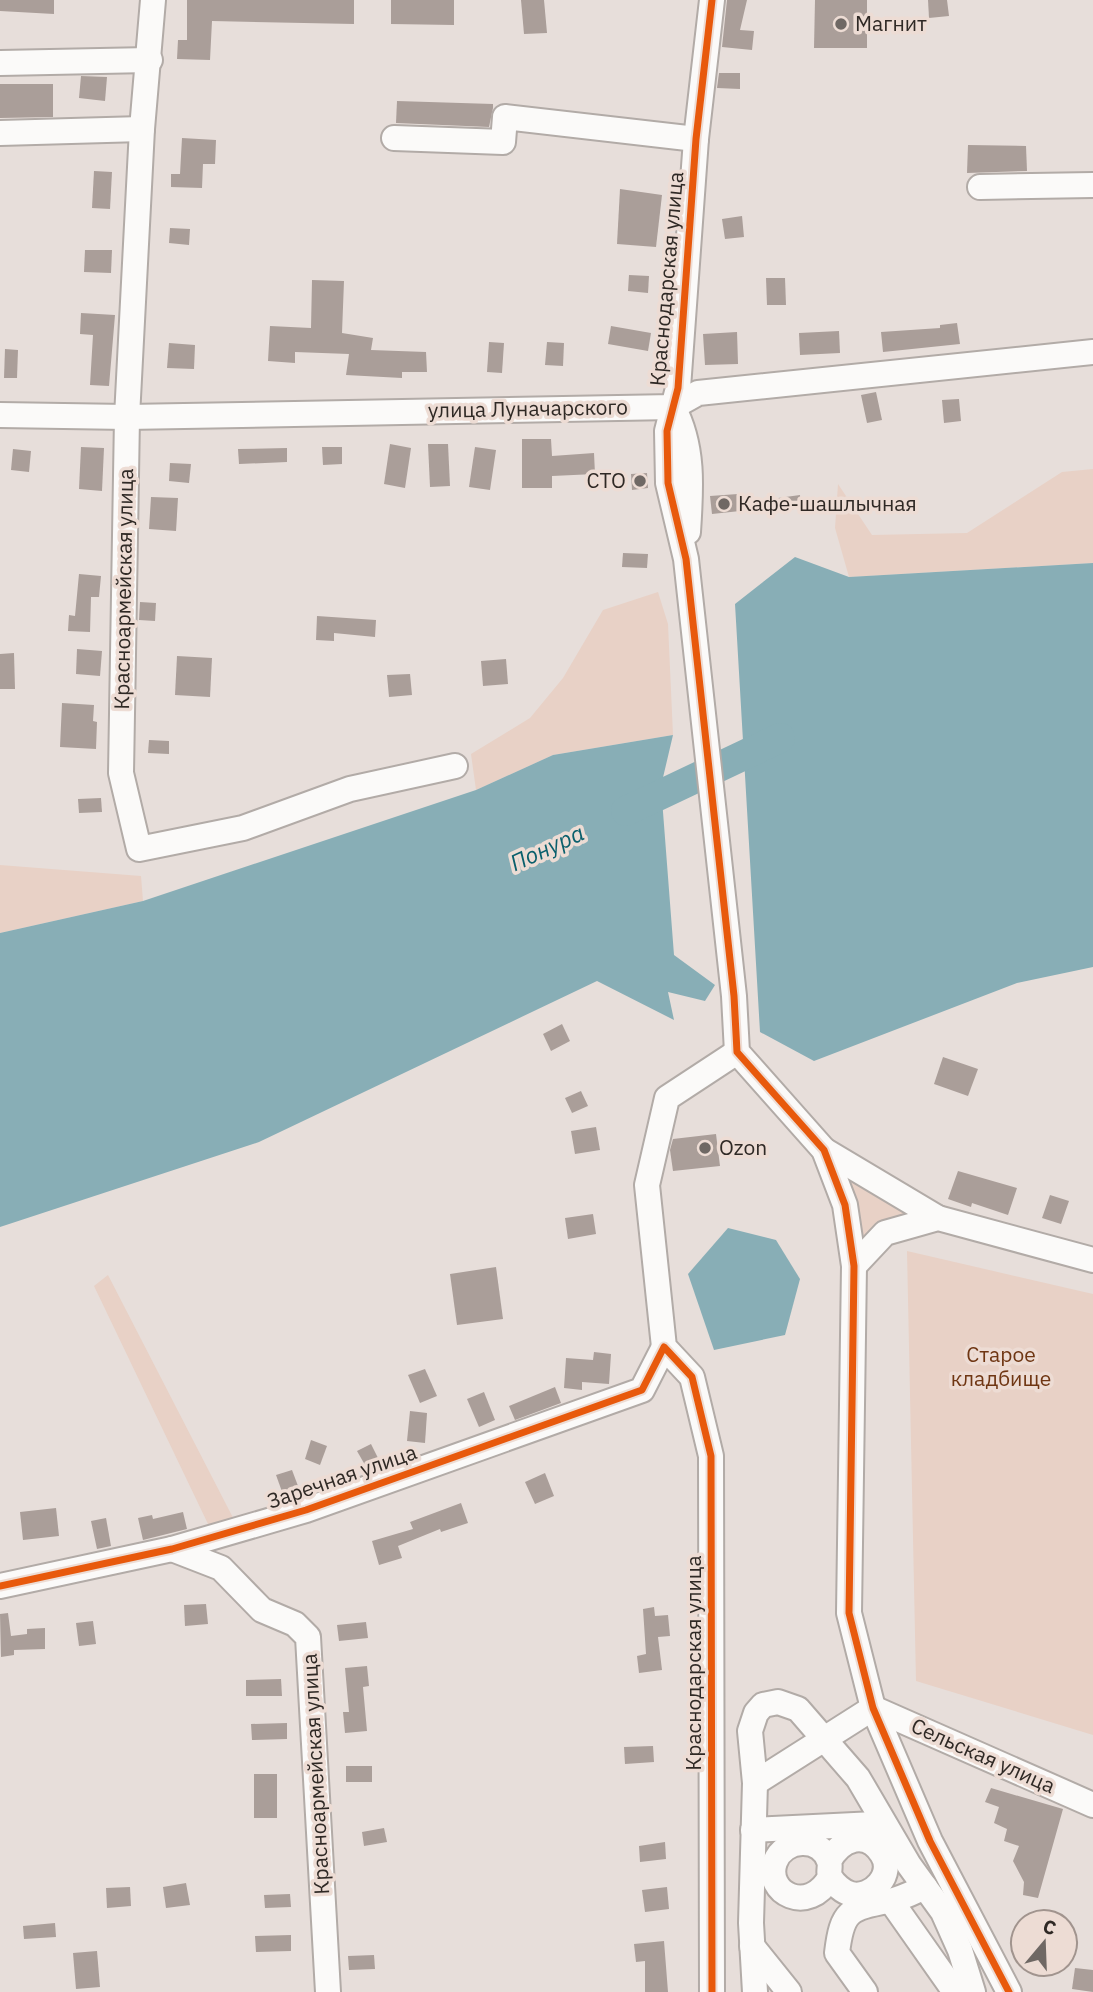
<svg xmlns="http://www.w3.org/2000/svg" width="1093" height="1992" font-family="'IBM Plex Sans',sans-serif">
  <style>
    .green { fill: #e8d1c6 }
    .water { fill: #88aeb6 }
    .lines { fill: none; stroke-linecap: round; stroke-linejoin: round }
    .river { stroke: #88aeb6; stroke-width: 30 }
    .building { fill: #aa9e99 }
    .minor-casing { stroke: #b2aba7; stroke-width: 28 }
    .minor { stroke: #fbfaf9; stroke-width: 24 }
    .cycleway-casing { stroke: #eddcd4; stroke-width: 11 }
    .cycleway { stroke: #e8590c; stroke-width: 7 }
    .poi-dot { fill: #6f6864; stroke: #eddcd4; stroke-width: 2.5 }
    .labels { text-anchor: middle; stroke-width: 7; stroke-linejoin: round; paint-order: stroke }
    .poi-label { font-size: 21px; fill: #2f2925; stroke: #eddcd4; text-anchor: start }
    .street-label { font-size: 21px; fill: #2f2925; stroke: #eddcd4 }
    .park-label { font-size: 21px; fill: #6f3613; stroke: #eddcd4 }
    .water-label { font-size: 23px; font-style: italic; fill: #0a5f6c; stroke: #eddcd4 }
  </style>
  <rect width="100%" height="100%" fill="#e7deda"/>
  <g class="green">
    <polygon points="1093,469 1093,563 849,577 835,528 838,484 872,535 967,533 1062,472"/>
    <polygon points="658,592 668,624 673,735 553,755 476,790 471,754 530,718 563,678 603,610"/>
    <polygon points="0,865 141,876 143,901 0,933"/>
    <polygon points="824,1150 938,1218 885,1233 854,1266"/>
    <polygon points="907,1251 1093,1294 1093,1735 916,1681"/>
    <polygon points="108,1275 245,1541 220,1549 94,1286"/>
  </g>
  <g class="water">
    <polygon points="795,557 849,577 1093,563 1093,967 1017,983 814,1061 760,1032 735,604"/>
    <polygon points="673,735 661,786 674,955 715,985 705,1001 668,992 674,1020 597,981 259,1142 0,1227 0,933 143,901 476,790 553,755"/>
    <polygon points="728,1228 776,1240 800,1279 785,1335 714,1350 688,1274"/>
  </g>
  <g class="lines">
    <polyline class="river" points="626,811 780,738"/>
  </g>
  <g class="building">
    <polygon points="0,0 54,0 54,14 0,11"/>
    <polygon points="187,0 354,0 354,24 212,21 210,60 177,59 178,40 187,40"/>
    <polygon points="391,0 454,0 454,25 391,24"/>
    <polygon points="521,0 544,0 547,33 524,34"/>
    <polygon points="727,0 747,0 740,30 754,31 752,50 722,47"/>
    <polygon points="815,0 867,0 867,48 814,48"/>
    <polygon points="928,0 947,0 949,16 929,18"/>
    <polygon points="719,73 740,73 740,89 717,88"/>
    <polygon points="81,76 107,77 105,101 79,98"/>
    <polygon points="0,84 53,84 53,117 0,118"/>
    <polygon points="397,101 493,104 493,108 489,127 396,123"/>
    <polygon points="182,138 216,140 215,164 203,164 202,188 171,187 171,174 180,174"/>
    <polygon points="968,145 1026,146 1027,171 967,173"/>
    <polygon points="94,171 112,172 110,209 92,208"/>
    <polygon points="620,189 662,195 656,247 617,244"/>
    <polygon points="742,216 744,237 725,239 722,219"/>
    <polygon points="170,228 190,229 189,245 169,243"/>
    <polygon points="85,250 112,250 111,273 84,272"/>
    <polygon points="629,275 649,276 648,293 628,291"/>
    <polygon points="766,278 785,278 786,305 767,305"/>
    <polygon points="312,280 344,281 342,333 373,338 371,350 426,352 427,372 402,372 402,378 346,375 349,354 295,352 295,363 268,361 270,326 311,328"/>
    <polygon points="81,313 115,315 109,386 90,385 93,335 80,334"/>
    <polygon points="957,323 960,344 883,352 881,332 940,328 940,325"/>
    <polygon points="611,326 651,333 648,351 608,344"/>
    <polygon points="839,331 840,353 800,355 799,333"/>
    <polygon points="737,332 738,364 705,365 703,334"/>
    <polygon points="489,342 504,343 502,373 487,372"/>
    <polygon points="547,342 564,343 563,366 545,365"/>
    <polygon points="169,343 195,345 194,369 167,368"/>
    <polygon points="5,349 18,350 17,378 4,378"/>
    <polygon points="876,392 882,420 867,423 861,395"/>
    <polygon points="959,399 961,421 944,423 942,400"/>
    <polygon points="522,439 551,439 552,456 594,453 595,474 552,476 552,488 522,488"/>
    <polygon points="390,444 411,448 405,488 384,484"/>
    <polygon points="428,444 448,444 450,486 430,487"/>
    <polygon points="81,447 104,448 102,491 79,489"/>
    <polygon points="322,447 342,447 342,464 323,465"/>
    <polygon points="475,447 496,450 490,490 469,487"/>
    <polygon points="287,448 287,462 239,464 238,449"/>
    <polygon points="13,449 31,451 29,472 11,470"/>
    <polygon points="170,463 191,464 189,483 169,481"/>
    <polygon points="647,473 648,488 632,490 631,474"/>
    <polygon points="738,494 740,511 712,514 710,496"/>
    <polygon points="800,495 801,508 773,512 771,499"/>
    <polygon points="151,497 178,498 176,531 149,529"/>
    <polygon points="623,553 648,554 647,568 622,567"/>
    <polygon points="79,574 101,576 99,597 91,597 90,632 68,631 69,615 75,616"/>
    <polygon points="140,602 156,603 155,621 139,620"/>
    <polygon points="317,616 376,620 375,637 334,633 334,641 316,640"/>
    <polygon points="77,649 102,651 100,676 76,674"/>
    <polygon points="14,653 15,689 0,689 0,654"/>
    <polygon points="177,656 212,658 210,697 175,695"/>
    <polygon points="506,659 508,684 483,686 481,661"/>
    <polygon points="410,674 412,695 389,697 387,675"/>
    <polygon points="62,703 94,705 93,721 97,722 96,749 60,747"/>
    <polygon points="149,740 169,741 169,754 148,753"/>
    <polygon points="101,798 102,812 79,813 78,799"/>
    <polygon points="562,1024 570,1041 551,1051 543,1034"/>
    <polygon points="943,1057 978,1069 968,1096 934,1084"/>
    <polygon points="581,1091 588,1106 572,1113 565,1098"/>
    <polygon points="596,1127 600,1150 575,1154 571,1131"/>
    <polygon points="716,1134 720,1166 673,1171 670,1150 673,1139"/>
    <polygon points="958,1171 1017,1188 1008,1215 972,1203 971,1207 948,1199"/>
    <polygon points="1050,1195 1069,1201 1061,1224 1042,1218"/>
    <polygon points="593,1214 596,1234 568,1239 565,1218"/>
    <polygon points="496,1267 503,1319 457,1325 450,1274"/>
    <polygon points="594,1352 611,1354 609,1384 582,1382 582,1390 564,1388 566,1358 593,1360"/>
    <polygon points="425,1369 437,1396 420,1403 408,1375"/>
    <polygon points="555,1387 561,1403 515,1420 509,1406"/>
    <polygon points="484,1392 495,1420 479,1427 467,1399"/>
    <polygon points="410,1411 427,1413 425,1443 407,1441"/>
    <polygon points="311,1440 327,1446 320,1465 305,1459"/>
    <polygon points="371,1444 378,1458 365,1465 357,1451"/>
    <polygon points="292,1470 301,1494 285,1500 276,1475"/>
    <polygon points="545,1473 554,1496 535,1504 525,1482"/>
    <polygon points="461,1503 468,1523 441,1532 440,1529 398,1546 402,1558 379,1565 372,1541 413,1529 410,1522"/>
    <polygon points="56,1508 59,1536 23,1540 20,1512"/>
    <polygon points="183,1512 187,1529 143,1540 138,1518 152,1515 153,1519"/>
    <polygon points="106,1518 111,1546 97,1549 91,1521"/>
    <polygon points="206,1604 208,1624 185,1626 184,1605"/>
    <polygon points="654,1607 655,1616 668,1615 670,1636 658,1637 662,1670 639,1673 637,1656 646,1654 643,1609"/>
    <polygon points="8,1613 11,1636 27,1634 27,1629 45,1628 45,1649 14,1650 14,1655 1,1657 0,1614"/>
    <polygon points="93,1621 96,1644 79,1646 76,1623"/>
    <polygon points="366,1622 368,1638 339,1641 337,1625"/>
    <polygon points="367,1666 369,1686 363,1687 367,1731 345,1733 343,1712 349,1712 345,1668"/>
    <polygon points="281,1679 282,1696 246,1696 246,1680"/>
    <polygon points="287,1723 287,1739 252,1740 251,1724"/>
    <polygon points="653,1746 654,1762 625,1764 624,1747"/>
    <rect x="346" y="1766" width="26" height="16"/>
    <rect x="254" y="1774" width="23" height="44"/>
    <polygon points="991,1788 1063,1809 1038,1898 1023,1895 1024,1882 1013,1861 1019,1846 1004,1841 1007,1829 994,1823 999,1807 985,1802"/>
    <polygon points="384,1828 387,1842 364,1846 362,1832"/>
    <polygon points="665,1842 666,1859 640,1862 639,1846"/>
    <polygon points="186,1883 190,1905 166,1908 163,1887"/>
    <polygon points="130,1887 131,1906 107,1908 106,1888"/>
    <polygon points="667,1887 669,1909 645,1912 642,1890"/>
    <polygon points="290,1894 291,1907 265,1908 264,1895"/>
    <polygon points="55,1923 56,1937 24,1939 23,1926"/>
    <polygon points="291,1935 291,1951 256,1952 255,1936"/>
    <polygon points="664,1941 668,1992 645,1992 645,1961 636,1962 634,1944"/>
    <polygon points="97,1951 100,1987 76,1989 73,1953"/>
    <polygon points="374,1955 375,1969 349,1970 348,1956"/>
    <polygon points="1075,1968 1093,1970 1093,1992 1072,1989"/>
  </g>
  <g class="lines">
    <g class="minor-casing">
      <g id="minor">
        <polyline points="153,0 142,129 127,417 121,773 139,849 243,828 350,789 455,766"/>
        <polyline points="712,0 696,139 678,388 667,431 668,483 686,559 734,996 737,1052 824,1150 845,1205 854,1266 849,1613 873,1708 930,1841 1009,1992"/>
        <polyline points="0,63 150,60"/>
        <polyline points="0,133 142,129"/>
        <polyline points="394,138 503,142 505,117 696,139"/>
        <polyline points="980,187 1093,185"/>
        <path d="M673,407C694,446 691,488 688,532"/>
        <polyline points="0,415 127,417 673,407 698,393 1093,352"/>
        <polyline points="824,1150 938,1218"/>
        <polyline points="854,1266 885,1233 938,1218 1093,1260"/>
        <polyline points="172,1549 221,1568 262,1610 295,1624 308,1637 328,1992"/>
        <polyline points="0,1586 172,1549 306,1510 642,1390 664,1347"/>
        <polyline points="755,1783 873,1708 1093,1805"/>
        <polyline points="753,1830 875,1824"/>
        <path d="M829,1861C841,1839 866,1829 882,1854C895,1874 872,1899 851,1894C843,1892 834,1884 830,1877C828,1872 831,1866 829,1861C820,1836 784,1838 775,1862C764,1893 809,1916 830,1877"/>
        <polyline points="891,1901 955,1992"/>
        <polyline points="752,1946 789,1992"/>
        <polyline points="712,1992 711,1456 692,1377 664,1347 647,1185 667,1098 737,1052"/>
        <polyline points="755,1992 751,1923 755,1783 750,1731 756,1713 763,1705 778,1702 798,1709 858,1778 909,1865 943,1912 960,1950 973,1992"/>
        <path d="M865,1992L837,1953C842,1911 849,1908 889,1901C901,1899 914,1892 925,1887"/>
      </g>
    </g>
    <use href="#minor" class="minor"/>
    <g class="cycleway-casing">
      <g id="cycleway">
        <polyline points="712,0 696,139 678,388 667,431 668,483 686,559 734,996 737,1052 824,1150 845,1205 854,1266 849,1613 873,1708 930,1841 1009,1992"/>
        <polyline points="0,1586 172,1549 306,1510 642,1390 664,1347 692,1377 711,1456 712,1992"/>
      </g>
    </g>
    <use href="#cycleway" class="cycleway"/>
  </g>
  <g class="poi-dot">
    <circle cx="841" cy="24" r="7"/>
    <circle cx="640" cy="481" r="7"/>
    <circle cx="724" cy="504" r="7"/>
    <circle cx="705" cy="1148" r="7"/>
  </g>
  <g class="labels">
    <g class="poi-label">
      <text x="855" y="31">Магнит</text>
      <text x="626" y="488" text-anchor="end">СТО</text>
      <text x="738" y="511">Кафе-шашлычная</text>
      <text x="719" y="1155">Ozon</text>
    </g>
    <g class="street-label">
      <text transform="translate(667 279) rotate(-85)" y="7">Краснодарская улица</text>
      <text transform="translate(528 409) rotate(-1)" y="7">улица Луначарского</text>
      <text transform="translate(124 589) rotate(-89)" y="7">Красноармейская улица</text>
      <text transform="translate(342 1477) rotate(-19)" y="7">Заречная улица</text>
      <text transform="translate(694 1663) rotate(-90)" y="7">Краснодарская улица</text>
      <text transform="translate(983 1756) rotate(24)" y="7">Сельская улица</text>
      <text transform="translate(316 1774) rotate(-93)" y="7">Красноармейская улица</text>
    </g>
    <g class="park-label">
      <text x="1001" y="1362">Старое<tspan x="1001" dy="24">кладбище</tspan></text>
    </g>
    <g class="water-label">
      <text transform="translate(547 848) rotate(-25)" y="8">Понура</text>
    </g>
  </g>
  <g transform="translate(1044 1943) rotate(19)"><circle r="33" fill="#eddcd4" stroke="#a1948e" stroke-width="2"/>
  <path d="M0-5L12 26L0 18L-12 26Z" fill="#6f6864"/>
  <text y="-10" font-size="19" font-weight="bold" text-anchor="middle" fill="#2f2925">С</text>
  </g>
</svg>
